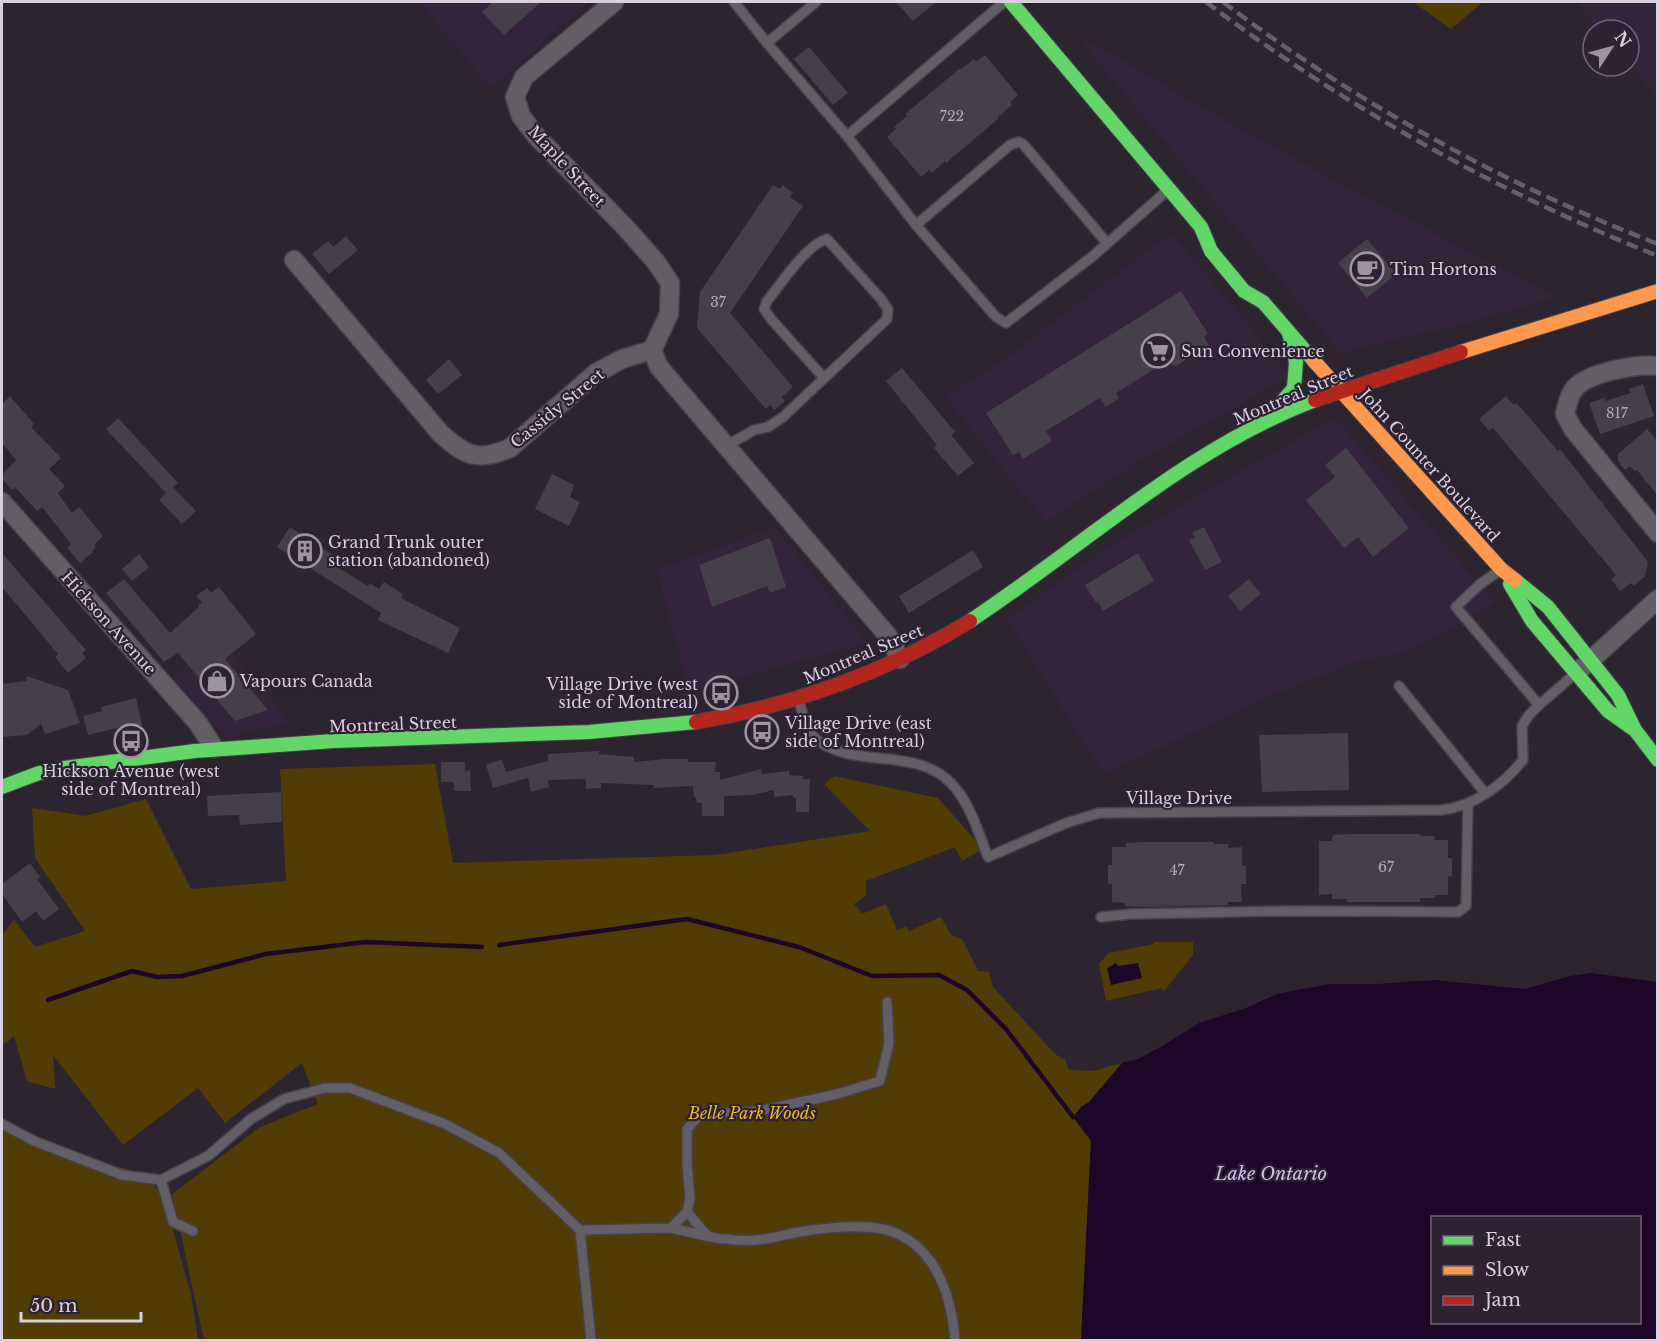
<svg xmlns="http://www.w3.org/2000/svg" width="1659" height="1342" font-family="'Libre Baskerville',serif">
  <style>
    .built { fill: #33243b }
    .green { fill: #513c06 }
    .water { fill: #1d0628; fill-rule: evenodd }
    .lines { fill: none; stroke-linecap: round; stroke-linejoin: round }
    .stream { stroke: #1d0628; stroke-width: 4.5 }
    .building { fill: #443f48 }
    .lane-casing { stroke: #47414a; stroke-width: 12 }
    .street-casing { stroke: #47414a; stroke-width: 21 }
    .fast-casing { stroke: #47414a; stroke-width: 16 }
    .slow-casing { stroke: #47414a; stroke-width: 16 }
    .jam-casing { stroke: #47414a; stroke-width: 16 }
    .lane { stroke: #635e66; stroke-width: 9 }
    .street { stroke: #635e66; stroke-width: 18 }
    .fast { stroke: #63d668; stroke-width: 14 }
    .slow { stroke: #ff974d; stroke-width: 14 }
    .jam { stroke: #b3261e; stroke-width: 14 }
    .rail { stroke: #656068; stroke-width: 4.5; stroke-dasharray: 12 6; stroke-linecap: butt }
    .labels { text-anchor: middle; stroke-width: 4.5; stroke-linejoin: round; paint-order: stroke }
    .number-label { font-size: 14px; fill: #b3acb8 }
    .street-label { font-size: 16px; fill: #d8d0dd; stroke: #2d2134 }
    .poi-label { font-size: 16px; fill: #d8d0dd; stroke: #2d2134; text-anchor: start }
    .park-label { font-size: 16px; font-style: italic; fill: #edb728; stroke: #2d2134 }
    .water-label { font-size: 18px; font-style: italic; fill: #dcb6f3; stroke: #2d2134 }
  </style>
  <rect width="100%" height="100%" fill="#2c2530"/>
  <g class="built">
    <polygon points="419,2 588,2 491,88"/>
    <polygon points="1576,2 1657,2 1657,98 1629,64 1629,30 1600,30"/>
    <polygon points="1073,32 1252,136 1556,298 1433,332 1401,338 1341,353"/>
    <polygon points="1171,233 1291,376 1138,462 1046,522 945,397 1004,360"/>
    <polygon points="1335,418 1496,603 1408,652 1354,663 1264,698 1104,775 1007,619 1116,542"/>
    <polygon points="775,527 868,643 689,692 657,570"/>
    <polygon points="220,637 290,723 226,737 173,678"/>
  </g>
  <g class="green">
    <polygon points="1413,2 1483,2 1451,29"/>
    <polygon points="435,764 453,863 715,855 870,831 824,784 834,776 938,798 983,849 962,861 955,847 866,881 866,896 854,904 862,914 886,904 897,930 906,926 909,931 941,917 951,935 962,939 978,971 989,972 993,987 1055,1054 1065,1060 1069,1070 1093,1071 1122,1063 1089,1102 1081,1107 1091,1141 1081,1340 204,1340 172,1194 260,1127 318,1104 302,1063 225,1123 198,1088 123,1145 53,1055 55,1089 27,1081 14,1036 2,1046 2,935 14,920 35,947 85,931 35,858 32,808 85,816 146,799 191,889 286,881 280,769"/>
    <polygon points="1154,942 1193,942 1193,955 1164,991 1162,988 1106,1001 1099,964 1109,953 1154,944"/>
    <polygon points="2,1123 80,1156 144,1174 164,1197 191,1295 198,1340 2,1340"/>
  </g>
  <g class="water">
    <polygon points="1116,963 1118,966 1138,963 1142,978 1111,985 1107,968"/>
    <path d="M1591,973L1657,982V1340H1081L1091,1141L1073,1117L1081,1107L1089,1102L1122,1063L1138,1059L1164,1045L1199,1023L1246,1008L1277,994L1329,984H1377L1435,980L1525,989L1570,976ZM1432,1218H1640V1322H1432Z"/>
  </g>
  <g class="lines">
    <g class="stream">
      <polyline points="499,945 687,919 799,947 872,976 939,975 967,990 1006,1029 1073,1117"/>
      <polyline points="48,1000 132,971 157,977 182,976 266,954 365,942 482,947"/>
    </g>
  </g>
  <g class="building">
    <polygon points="493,2 541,2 504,35 482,12"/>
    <polygon points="896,2 936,2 913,21"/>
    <polygon points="809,47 848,93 833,105 794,59"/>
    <polygon points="985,55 1018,95 1010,102 1012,105 998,117 999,118 946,163 945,161 932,173 929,170 921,177 887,137 896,129 894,127 907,116 905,114 959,69 960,70 974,59 976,62"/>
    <polygon points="773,185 780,189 783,185 793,193 790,197 803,206 730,313 793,387 782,397 785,401 774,410 770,405 766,409 697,328 700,292"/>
    <polygon points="346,236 358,250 329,274 312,254 328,241 334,247"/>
    <polygon points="1367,239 1396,274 1367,298 1338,263"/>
    <polygon points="1181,291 1208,334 1204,337 1209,346 1174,367 1169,360 1116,393 1119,398 1106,407 1100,398 1046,431 1052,441 1023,459 1019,452 1013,455 986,413"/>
    <polygon points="449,359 462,375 438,394 426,380"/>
    <polygon points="902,368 955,432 951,435 974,463 958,476 934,448 937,445 886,381"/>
    <polygon points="1643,384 1654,416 1600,434 1589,403 1604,398 1605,401 1631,393 1629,389"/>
    <polygon points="10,396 34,424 31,427 61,458 49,469 65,486 58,493 72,513 79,507 103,536 94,545 96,547 92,551 93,552 80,563 67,548 71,544 42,507 37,511 15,487 12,490 2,479 2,475 16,460 2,443 2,404"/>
    <polygon points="1506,396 1514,405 1516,403 1522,409 1558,451 1560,449 1648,562 1645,576 1634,586 1631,583 1620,591 1611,579 1616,575 1493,428 1489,431 1479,419"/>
    <polygon points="118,418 178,483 173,487 196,511 182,524 159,500 166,493 106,429"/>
    <polygon points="1647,429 1658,442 1658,496 1637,470 1635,471 1630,466 1625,470 1618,461 1618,454"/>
    <polygon points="1346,448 1409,528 1373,557 1358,537 1344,548 1306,500 1335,477 1325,465"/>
    <polygon points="552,474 574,485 570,497 580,502 569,526 535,509"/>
    <polygon points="290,527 333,555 329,562 368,586 370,583 379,589 384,582 403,594 401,598 460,628 448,653 378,620 381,613 277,547"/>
    <polygon points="1204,527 1222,562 1205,570 1189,540 1195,537 1192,533"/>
    <polygon points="770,538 786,587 770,593 767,586 712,607 699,565"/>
    <polygon points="973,550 983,567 909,613 899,596"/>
    <polygon points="2,553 86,650 82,653 86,658 68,673 55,657 58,654 2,587"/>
    <polygon points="1138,553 1154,581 1103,611 1098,602 1096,603 1085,585"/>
    <polygon points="139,554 149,567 132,581 122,569"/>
    <polygon points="124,579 170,633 199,607 198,606 202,602 196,596 207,588 211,593 219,587 256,634 225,659 268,710 235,721 178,653 164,662 106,593"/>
    <polygon points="1249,579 1261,594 1240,611 1228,596"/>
    <polygon points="26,676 68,690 80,723 45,734 41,724 27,735 2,737 2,684 27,681"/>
    <polygon points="136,698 142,725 123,730 122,727 88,735 83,716 102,711 101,707"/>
    <polygon points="1348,733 1349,790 1262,792 1259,735"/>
    <polygon points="599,751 599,754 634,757 634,762 664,759 688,759 688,762 716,762 715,772 720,772 720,780 761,769 762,774 789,771 789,775 803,776 803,779 810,779 809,812 796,812 796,798 793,798 793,795 774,797 774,790 753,795 724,796 724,816 702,816 702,803 697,803 696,797 694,797 693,786 654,788 653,785 601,783 601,788 586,789 586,780 583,779 548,780 549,787 531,792 528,778 493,788 486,765 502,759 506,772 548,761 548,754"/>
    <polygon points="441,762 465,762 465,772 470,770 471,791 454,791 454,782 441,782"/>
    <polygon points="281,792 282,822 240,825 239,815 208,816 207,796"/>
    <polygon points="1347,834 1420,834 1420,836 1435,836 1434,840 1448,840 1448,858 1452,858 1452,877 1448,876 1448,895 1435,895 1435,898 1420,898 1420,902 1347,902 1347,899 1332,899 1332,894 1319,895 1319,841 1332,841 1333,835"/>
    <polygon points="1141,842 1214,842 1214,844 1229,844 1228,848 1242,847 1242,865 1246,866 1246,884 1241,884 1242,902 1228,902 1228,905 1141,907 1125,906 1125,903 1112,902 1112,884 1108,884 1108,865 1112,865 1112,847 1126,847 1126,843"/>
    <polygon points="30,863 40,877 37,879 59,909 43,921 36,911 22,922 2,894 2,884"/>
  </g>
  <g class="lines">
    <g class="lane-casing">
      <g id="lane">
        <polyline points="734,2 767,43"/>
        <polyline points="816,2 767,43 847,136"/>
        <polyline points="1004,2 847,136 916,225 996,317 1006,323 1093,256 1169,189"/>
        <polyline points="916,225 1010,145 1019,142 1023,144 1107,243"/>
        <path d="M726,446L754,430L768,427L783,417L887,319L888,309L881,299L827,239C807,244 781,284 767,301L764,309L771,319L824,378"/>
        <polyline points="1500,570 1479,585 1456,607 1539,705"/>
        <polyline points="1399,686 1485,793"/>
        <path d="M799,699C802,712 804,727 814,737C850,771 914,745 951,783C970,803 978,831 988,857L1066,823L1099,813L1441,810C1473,807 1503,785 1523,760L1522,726L1529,715L1539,705L1576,673"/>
        <polyline points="1101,917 1131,914 1290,911 1458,912 1466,906 1468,804"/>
        <path d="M2,1124L34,1141L122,1175L161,1180L208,1156L251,1119L284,1099L325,1088H350L445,1124L499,1153L580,1230L671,1228L687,1212C694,1219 701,1231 709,1236C714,1239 722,1239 727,1239C758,1244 775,1236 805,1231C832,1227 875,1222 900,1235C939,1254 952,1301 955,1340"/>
        <polyline points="161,1180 173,1222 193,1231"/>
        <polyline points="687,1212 690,1199 687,1164 687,1129 700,1115 759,1111 837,1094 880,1081 889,1043 887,1002"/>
        <polyline points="671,1228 710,1237"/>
        <polyline points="580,1230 591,1340"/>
      </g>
    </g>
    <g class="street-casing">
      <g id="street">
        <polyline points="614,2 524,77 515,97 521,116 537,137 625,227 656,262 670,283 669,314 652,350"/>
        <path d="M294,260L441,434C466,456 478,462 510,448L596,373L622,359L652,350L659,367L888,636L900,659"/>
        <path d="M1658,366C1637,364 1589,372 1575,388C1569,395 1567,405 1565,414L1573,429L1658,533"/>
        <polyline points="2,502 198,723 214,748"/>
        <polyline points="1582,668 1658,599"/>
      </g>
    </g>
    <g class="fast-casing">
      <g id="fast">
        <polyline points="1011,2 1201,227 1211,251 1244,291 1263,302 1314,361"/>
        <polyline points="1269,417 1294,388 1296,362 1289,333"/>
        <polyline points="1515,580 1548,607 1618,695 1635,730 1658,760"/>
        <polyline points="1510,584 1532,621 1608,711 1632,728"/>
        <path d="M970,621C1084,546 1186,449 1315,400"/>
        <polyline points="2,787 39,773 64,768 195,751 334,741 589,732 696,722"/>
      </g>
    </g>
    <g class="slow-casing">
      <g id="slow">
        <polyline points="1461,352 1658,291"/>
        <polyline points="1314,361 1501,569 1515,580"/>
      </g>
    </g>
    <g class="jam-casing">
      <g id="jam">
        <polyline points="1315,400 1461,352"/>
        <path d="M696,722C794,705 885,673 970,621"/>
      </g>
    </g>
    <use href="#lane" class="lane"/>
    <use href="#street" class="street"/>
    <use href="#fast" class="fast"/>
    <use href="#slow" class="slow"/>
    <use href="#jam" class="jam"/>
    <g class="rail">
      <path d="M1206,2C1344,106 1497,192 1658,256"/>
      <path d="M1223,2C1355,102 1503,184 1658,244"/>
    </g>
  </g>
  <defs>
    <g id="cafe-ring" transform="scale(1.725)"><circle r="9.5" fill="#2d2134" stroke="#9c94a0" stroke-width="1.5"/><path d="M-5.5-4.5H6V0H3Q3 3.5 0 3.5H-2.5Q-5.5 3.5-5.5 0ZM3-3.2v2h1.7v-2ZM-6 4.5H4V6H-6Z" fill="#9c94a0"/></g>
    <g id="supermarket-ring" transform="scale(1.725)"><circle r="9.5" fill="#2d2134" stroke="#9c94a0" stroke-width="1.5"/><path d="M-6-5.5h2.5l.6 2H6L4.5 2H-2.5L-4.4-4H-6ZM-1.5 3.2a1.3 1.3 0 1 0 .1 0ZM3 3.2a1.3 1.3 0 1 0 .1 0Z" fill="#9c94a0"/></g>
    <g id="building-ring" transform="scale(1.725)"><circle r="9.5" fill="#2d2134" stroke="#9c94a0" stroke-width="1.5"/><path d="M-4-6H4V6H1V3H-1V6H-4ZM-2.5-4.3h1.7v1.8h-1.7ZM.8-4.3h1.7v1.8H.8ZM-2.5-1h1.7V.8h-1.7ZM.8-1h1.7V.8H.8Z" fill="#9c94a0"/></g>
    <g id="shop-ring" transform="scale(1.725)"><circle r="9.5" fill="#2d2134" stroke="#9c94a0" stroke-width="1.5"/><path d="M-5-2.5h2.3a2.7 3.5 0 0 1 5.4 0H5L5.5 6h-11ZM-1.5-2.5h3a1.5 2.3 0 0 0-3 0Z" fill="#9c94a0"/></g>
    <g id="bus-ring" transform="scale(1.725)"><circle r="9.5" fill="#2d2134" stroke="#9c94a0" stroke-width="1.5"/><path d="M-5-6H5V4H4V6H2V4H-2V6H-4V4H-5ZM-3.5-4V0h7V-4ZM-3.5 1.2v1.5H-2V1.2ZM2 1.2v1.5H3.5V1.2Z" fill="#9c94a0"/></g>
  </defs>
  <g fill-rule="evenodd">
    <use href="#cafe-ring" x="1367" y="269"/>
    <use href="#supermarket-ring" x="1158" y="351"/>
    <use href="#building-ring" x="305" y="551"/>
    <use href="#shop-ring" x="217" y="681"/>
    <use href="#bus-ring" x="721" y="693"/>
    <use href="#bus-ring" x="762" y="732"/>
    <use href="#bus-ring" x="131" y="741"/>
  </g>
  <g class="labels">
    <g class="number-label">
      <text x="952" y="121">722</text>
      <text x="718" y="307">37</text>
      <text x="1617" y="418">817</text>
      <text x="1386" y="872">67</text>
      <text x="1177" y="875">47</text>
    </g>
    <g class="street-label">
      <text transform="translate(567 166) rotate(47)" y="6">Maple Street</text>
      <text transform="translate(1293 395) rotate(-23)" y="6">Montreal Street</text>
      <text transform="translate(557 408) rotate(-39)" y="6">Cassidy Street</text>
      <text transform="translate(1430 465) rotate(48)" y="6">John Counter Boulevard</text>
      <text transform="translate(109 623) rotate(48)" y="6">Hickson Avenue</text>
      <text transform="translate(863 654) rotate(-23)" y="6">Montreal Street</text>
      <text transform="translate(393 724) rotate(-2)" y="6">Montreal Street</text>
      <text x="1179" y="804">Village Drive</text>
    </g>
    <g class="poi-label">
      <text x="1390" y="275">Tim Hortons</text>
      <text x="1181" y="357">Sun Convenience</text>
      <text x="328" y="548">Grand Trunk outer<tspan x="328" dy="18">station (abandoned)</tspan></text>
      <text x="240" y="687">Vapours Canada</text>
      <text x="698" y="690" text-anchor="end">Village Drive (west<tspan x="698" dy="18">side of Montreal)</tspan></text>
      <text x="785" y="729">Village Drive (east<tspan x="785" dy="18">side of Montreal)</tspan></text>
      <text x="131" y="777" text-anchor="middle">Hickson Avenue (west<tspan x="131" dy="18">side of Montreal)</tspan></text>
    </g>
    <g class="park-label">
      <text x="752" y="1119">Belle Park Woods</text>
    </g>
    <g class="water-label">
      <text x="1271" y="1180">Lake Ontario</text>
    </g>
  </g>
  <rect width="1659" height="1342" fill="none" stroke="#d8d0dd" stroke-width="6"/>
  <rect x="1431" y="1216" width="210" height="108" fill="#2d2134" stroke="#716778" stroke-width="1.5"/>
  <rect x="1443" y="1236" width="30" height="9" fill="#63d668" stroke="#716778" stroke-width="1.5"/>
  <text x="1485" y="1246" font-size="18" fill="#d8d0dd">Fast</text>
  <rect x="1443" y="1266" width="30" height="9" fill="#ff974d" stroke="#716778" stroke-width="1.5"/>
  <text x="1485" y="1276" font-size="18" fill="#d8d0dd">Slow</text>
  <rect x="1443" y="1296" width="30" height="9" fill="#b3261e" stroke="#716778" stroke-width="1.5"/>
  <text x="1485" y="1306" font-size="18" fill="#d8d0dd">Jam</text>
  <g transform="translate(1611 48) rotate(54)"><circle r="28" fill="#2d2134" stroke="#716778" stroke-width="1.5"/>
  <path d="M0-4.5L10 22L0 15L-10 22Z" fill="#9c94a0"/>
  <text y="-9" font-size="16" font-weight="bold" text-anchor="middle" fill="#d8d0dd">N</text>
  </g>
  <path d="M21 1312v9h120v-9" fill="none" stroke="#d8d0dd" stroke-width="3"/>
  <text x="30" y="1312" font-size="18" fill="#d8d0dd" stroke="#2d2134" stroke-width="4.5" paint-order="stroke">50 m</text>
</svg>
